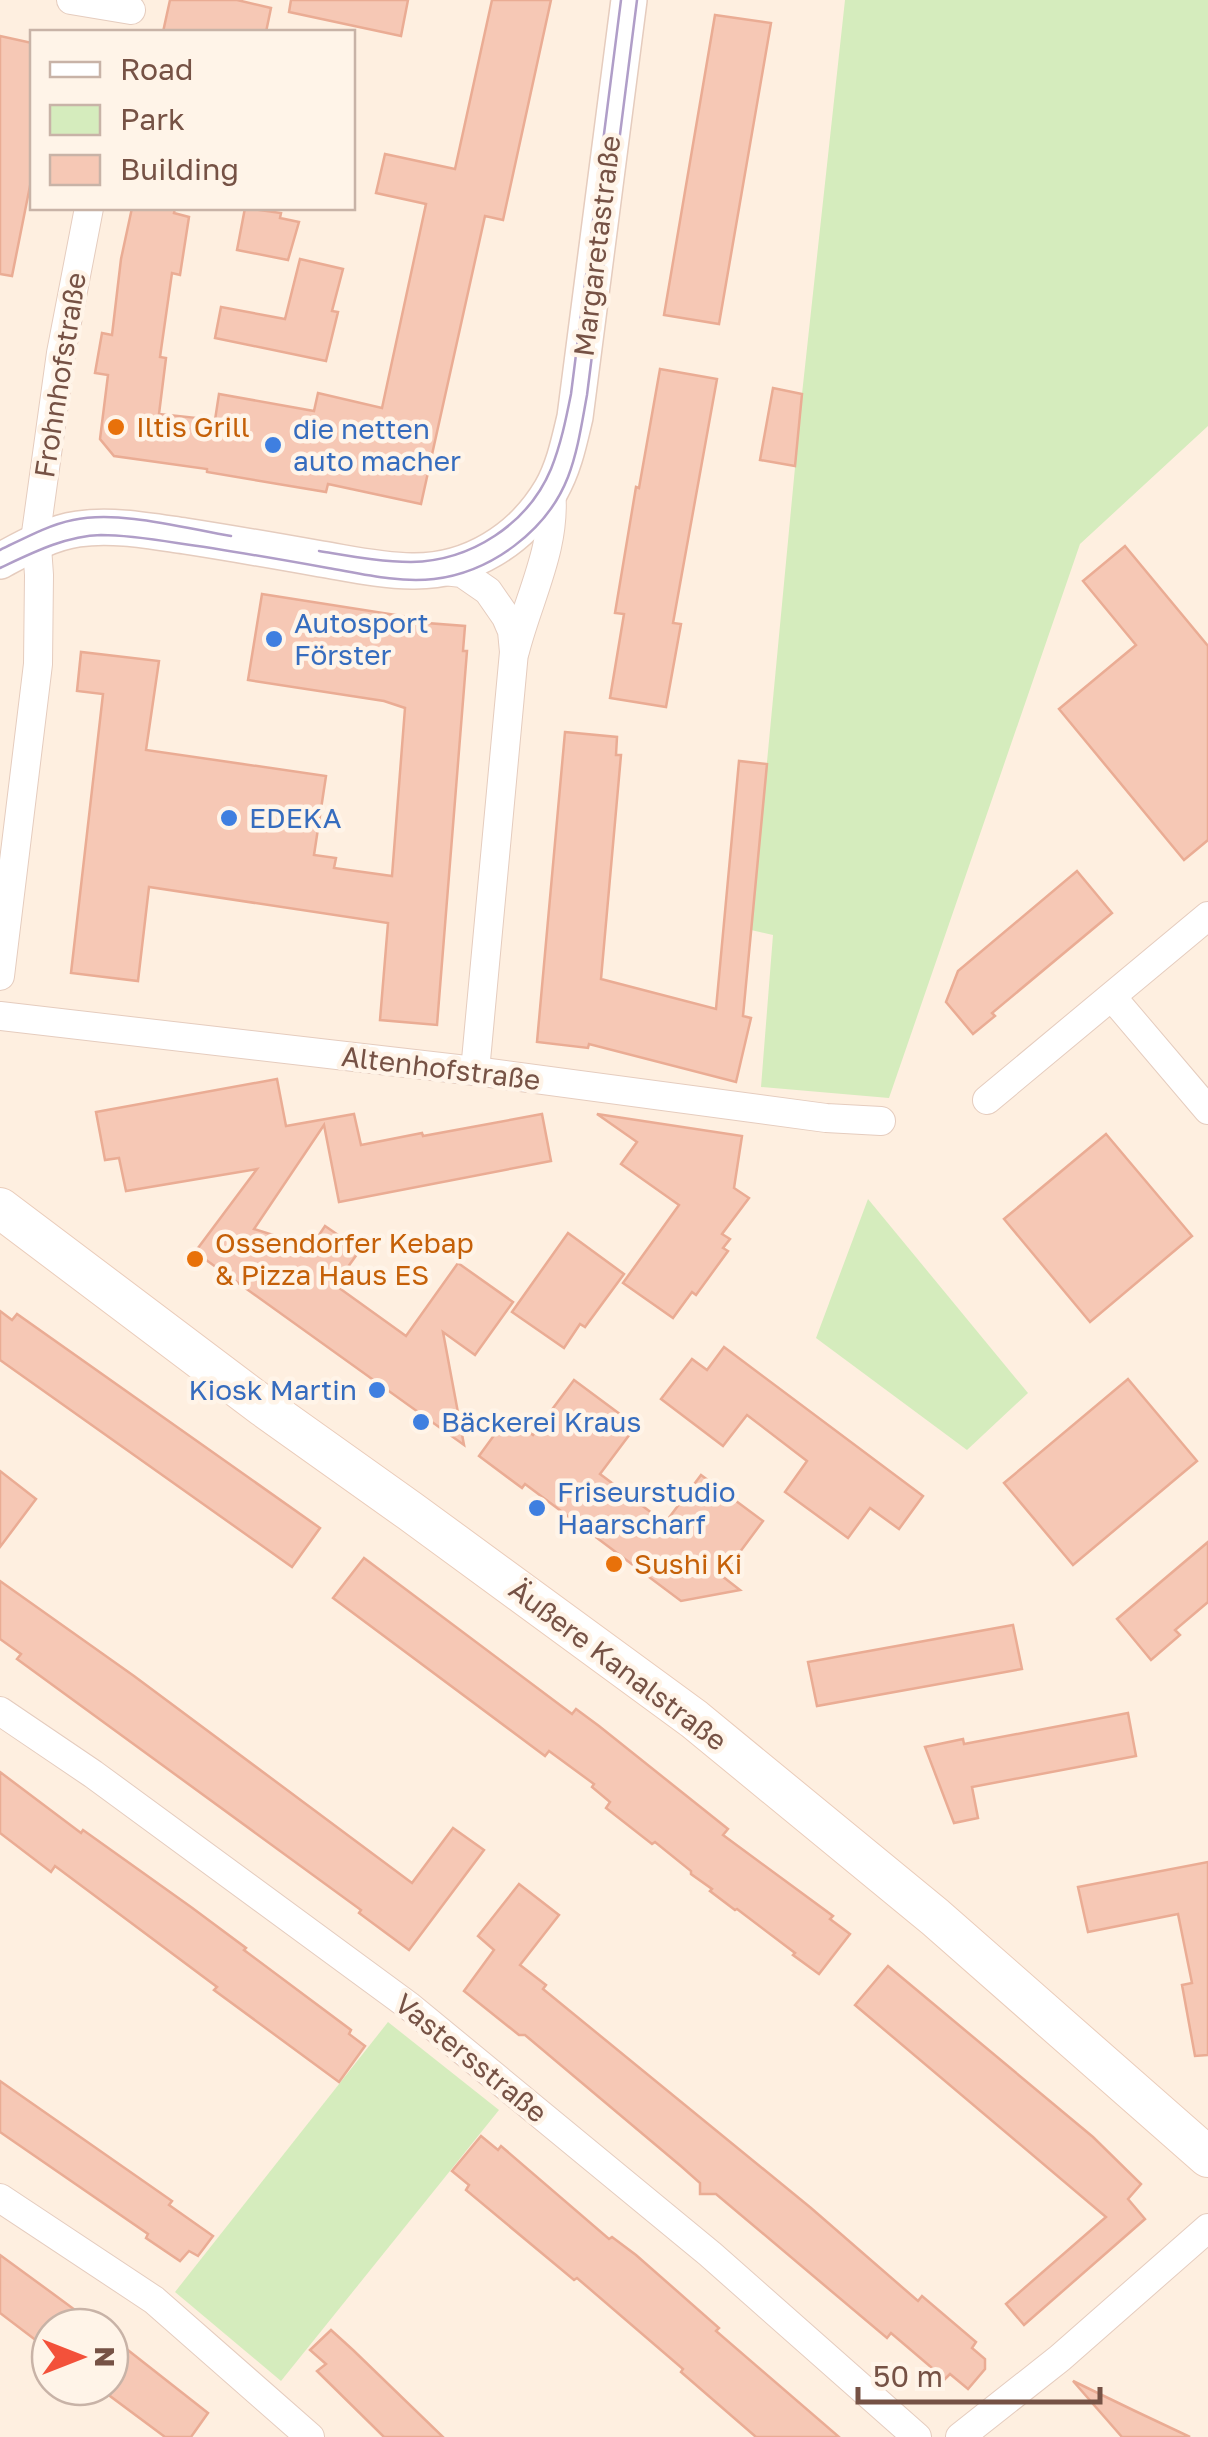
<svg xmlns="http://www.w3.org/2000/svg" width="1208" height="2437" font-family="'Golos Text',sans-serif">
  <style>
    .green { fill: #d5ecbd }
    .building { fill: #f6c8b5; stroke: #eaac94; stroke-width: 2.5 }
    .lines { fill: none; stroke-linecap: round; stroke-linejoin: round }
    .minor-casing { stroke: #e5ccbe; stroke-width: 30 }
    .tertiary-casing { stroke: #e5ccbe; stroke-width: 38 }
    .secondary-casing { stroke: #eaccba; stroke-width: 42 }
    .minor { stroke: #fff; stroke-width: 28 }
    .tertiary { stroke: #fff; stroke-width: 35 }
    .secondary { stroke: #fff; stroke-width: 40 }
    .tram { stroke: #b09ec8; stroke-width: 2.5 }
    .food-dot { fill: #e8710a; stroke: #fff4e8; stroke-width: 4 }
    .shop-dot { fill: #3f7fe0; stroke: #fff4e8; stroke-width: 4 }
    .labels { text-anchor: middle; stroke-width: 9; stroke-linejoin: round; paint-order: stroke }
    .street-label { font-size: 28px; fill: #765245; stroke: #fff4e8 }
    .food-label { font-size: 28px; fill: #c56008; stroke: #fff4e8; text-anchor: start }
    .shop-label { font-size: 28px; fill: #366cbe; stroke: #fff4e8; text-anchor: start }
  </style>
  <rect width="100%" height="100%" fill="#feefe0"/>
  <g class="green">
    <polygon points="845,0 1208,0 1208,426 1080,544 889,1098 761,1087 773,935 751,930 802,394"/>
    <polygon points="868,1199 1028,1393 967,1450 816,1338"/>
    <polygon points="388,2022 499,2110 281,2381 175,2292"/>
  </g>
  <g class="building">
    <polygon points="170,0 237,0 271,8 266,32 163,32"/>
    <polygon points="291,0 408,0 401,36 289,12"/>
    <polygon points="492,0 551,0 503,220 485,216 421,504 328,484 326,492 207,472 207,469 114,456 100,439 108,375 95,373 102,333 112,335 121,259 132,208 175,208 174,213 189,217 180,275 172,273 160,357 166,358 159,414 215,420 219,394 314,411 318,393 382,408 426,204 376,193 385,154 455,169"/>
    <polygon points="715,15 771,23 719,324 664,315"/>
    <polygon points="0,36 32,43 32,176 12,276 0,274"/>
    <polygon points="245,208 281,213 280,218 299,222 288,260 237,250"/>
    <polygon points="300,259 343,269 332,311 338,312 326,361 215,338 221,307 285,319"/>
    <polygon points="660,369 717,379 673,623 681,624 666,707 610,698 624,614 615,613 636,487 639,488"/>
    <polygon points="773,388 802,394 795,466 760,460"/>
    <polygon points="1125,546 1208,646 1208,840 1184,860 1059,709 1136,645 1083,581"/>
    <polygon points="262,594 415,618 414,622 465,626 463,651 467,651 437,1025 380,1020 388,923 149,887 138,981 71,973 103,694 77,691 81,652 159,661 146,750 326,776 314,855 336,858 334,868 392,876 405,708 384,701 248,680"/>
    <polygon points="565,732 617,737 616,755 621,755 601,979 716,1009 739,761 767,764 743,1016 751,1018 736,1082 589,1044 588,1048 537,1042"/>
    <polygon points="1077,871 1112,913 992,1013 995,1016 973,1034 946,1002 958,971"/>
    <polygon points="277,1079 286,1126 354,1114 361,1145 422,1133 423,1136 542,1114 551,1161 339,1202 324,1125 254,1229 311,1247 325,1226 360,1250 335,1285 406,1336 458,1263 513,1302 475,1355 443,1332 464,1445 195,1252 257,1169 126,1191 119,1158 105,1160 96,1112"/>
    <polygon points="597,1114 742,1136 734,1188 749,1198 722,1234 730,1239 723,1248 728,1251 696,1295 692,1292 673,1318 623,1283 679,1205 621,1164 637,1142"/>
    <polygon points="1106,1134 1192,1236 1090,1322 1004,1219"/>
    <polygon points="568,1233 624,1274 585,1327 580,1324 564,1348 512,1312"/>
    <polygon points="0,1311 12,1320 17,1314 320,1528 292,1567 0,1360"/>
    <polygon points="724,1347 923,1496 899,1529 870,1508 848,1538 785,1492 807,1461 747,1415 723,1446 661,1399 692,1359 707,1370"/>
    <polygon points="1128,1379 1197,1461 1073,1565 1004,1483"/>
    <polygon points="574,1380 636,1426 600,1474 632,1498 665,1523 701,1475 763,1521 722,1576 740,1590 681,1601 525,1484 522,1488 479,1456 508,1416 533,1435"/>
    <polygon points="0,1471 36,1499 0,1547"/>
    <polygon points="1208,1542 1208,1602 1175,1630 1180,1635 1151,1660 1117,1619"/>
    <polygon points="364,1558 572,1714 576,1709 599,1726 728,1829 723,1835 833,1916 830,1919 850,1934 819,1974 793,1955 795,1953 737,1909 735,1910 710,1891 712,1889 691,1874 691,1871 655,1842 652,1844 606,1808 610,1802 592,1787 594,1784 549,1751 545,1756 333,1598"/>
    <polygon points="0,1581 134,1676 412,1883 453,1828 484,1850 409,1950 359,1913 361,1910 17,1659 21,1654 0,1639"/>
    <polygon points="1013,1625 1022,1669 817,1706 808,1662"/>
    <polygon points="1128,1713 1136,1756 972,1787 978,1818 954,1823 925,1747 963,1739 964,1744"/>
    <polygon points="0,1772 81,1833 83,1830 191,1907 246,1948 244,1950 351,2030 349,2034 365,2046 339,2082 214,1990 217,1987 55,1866 51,1872 0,1833"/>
    <polygon points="1208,1862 1208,2055 1195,2056 1182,1985 1192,1983 1178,1914 1088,1932 1078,1887"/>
    <polygon points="519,1884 559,1915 520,1965 546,1985 543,1989 811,2208 918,2301 922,2296 976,2342 972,2348 985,2359 985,2369 968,2389 950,2374 945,2379 891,2333 887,2338 716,2194 700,2194 700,2183 682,2167 525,2035 519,2035 464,1991 494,1950 478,1936"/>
    <polygon points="888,1966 1093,2137 1141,2184 1128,2199 1145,2219 1024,2325 1006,2304 1106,2217 855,2005"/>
    <polygon points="0,2081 172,2201 169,2205 213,2236 198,2256 189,2251 180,2261 146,2238 148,2234 0,2132"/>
    <polygon points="481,2136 498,2150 501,2146 609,2239 612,2237 636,2255 719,2328 716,2331 839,2437 756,2437 681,2372 683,2369 577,2278 574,2280 466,2190 469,2185 452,2171"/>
    <polygon points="0,2255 52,2293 98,2327 50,2327 50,2351 0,2313"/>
    <polygon points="331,2330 353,2350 443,2437 384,2437 317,2371 326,2364 310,2350"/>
    <polygon points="110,2336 208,2413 191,2437 165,2437 110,2396"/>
    <polygon points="1073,2381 1135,2411 1190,2437 1122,2437"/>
  </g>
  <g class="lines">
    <g class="minor-casing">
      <g id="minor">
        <polyline points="71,0 131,10"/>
        <polyline points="435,570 462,573 488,591 506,617 512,631 514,652 475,1071"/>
        <path d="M515,651C529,596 557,547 551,489"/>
        <polyline points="0,976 38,664 39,575 36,533 61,353 89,208"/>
        <polyline points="1112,997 1208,1110"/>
        <polyline points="0,1016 475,1071 826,1118 881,1121"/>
        <polyline points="987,1100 1208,916"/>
        <polyline points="0,1711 93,1774 409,2006 710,2254 917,2437"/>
        <polyline points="0,2198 154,2300 310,2437"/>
        <polyline points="960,2437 1060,2358 1208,2228"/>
      </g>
    </g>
    <g class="tertiary-casing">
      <path id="tertiary" d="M0,561C24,548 50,533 78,529C113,524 150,531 185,536C230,543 276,551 321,559C351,564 382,571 412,571C470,572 522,539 551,490C564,467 569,442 575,417L629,0"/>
    </g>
    <g class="secondary-casing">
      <polyline id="secondary" points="0,1208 264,1407 410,1511 694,1719 935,1917 1208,2157"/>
    </g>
    <use href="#minor" class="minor"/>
    <use href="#tertiary" class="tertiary"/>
    <use href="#secondary" class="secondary"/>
    <g class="tram">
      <path d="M0,550C23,539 48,525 73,520C119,510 184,528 231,536"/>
      <path d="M319,551C350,556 381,562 411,562C471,561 528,524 551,469C561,444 566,419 571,394L621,0"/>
      <path d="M0,568C32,553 65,536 101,535C126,535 152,539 177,543C227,550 278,559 328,568C362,574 399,583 434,579C491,572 547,531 568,477C578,451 582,422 587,395L637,0"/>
    </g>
  </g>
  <g class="food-dot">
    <circle cx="116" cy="427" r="10"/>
    <circle cx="195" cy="1259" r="10"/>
    <circle cx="614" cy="1564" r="10"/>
  </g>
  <g class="shop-dot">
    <circle cx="273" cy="445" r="10"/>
    <circle cx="274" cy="639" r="10"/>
    <circle cx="229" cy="818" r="10"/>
    <circle cx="377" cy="1390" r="10"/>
    <circle cx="421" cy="1422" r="10"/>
    <circle cx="537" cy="1508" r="10"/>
  </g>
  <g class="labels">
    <g class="street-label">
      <text transform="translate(597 246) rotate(-83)" y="10">Margaretastraße</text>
      <text transform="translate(60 375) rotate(-81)" y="10">Frohnhofstraße</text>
      <text transform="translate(441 1068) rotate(7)" y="10">Altenhofstraße</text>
      <text transform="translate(618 1665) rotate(37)" y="10">Äußere Kanalstraße</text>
      <text transform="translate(471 2058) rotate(39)" y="10">Vastersstraße</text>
    </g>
    <g class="food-label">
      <text x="136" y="437">Iltis Grill</text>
      <text x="215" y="1253">Ossendorfer Kebap<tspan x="215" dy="32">&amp; Pizza Haus ES</tspan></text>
      <text x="634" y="1574">Sushi Ki</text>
    </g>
    <g class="shop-label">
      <text x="293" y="439">die netten<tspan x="293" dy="32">auto macher</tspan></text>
      <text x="294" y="633">Autosport<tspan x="294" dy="32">Förster</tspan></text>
      <text x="249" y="828">EDEKA</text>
      <text x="357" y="1400" text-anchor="end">Kiosk Martin</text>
      <text x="441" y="1432">Bäckerei Kraus</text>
      <text x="557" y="1502">Friseurstudio<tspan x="557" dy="32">Haarscharf</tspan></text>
    </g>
  </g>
  <rect x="30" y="30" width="325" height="180" fill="#fff4e8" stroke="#c8b3a7" stroke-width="2.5"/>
  <rect x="50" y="62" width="50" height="15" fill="#ffffff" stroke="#c8b3a7" stroke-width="2.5"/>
  <text x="120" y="80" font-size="30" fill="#765245">Road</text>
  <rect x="50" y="105" width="50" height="30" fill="#d5ecbd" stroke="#c8b3a7" stroke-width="2.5"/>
  <text x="120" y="130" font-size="30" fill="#765245">Park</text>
  <rect x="50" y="155" width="50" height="30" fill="#f6c8b5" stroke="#c8b3a7" stroke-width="2.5"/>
  <text x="120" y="180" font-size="30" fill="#765245">Building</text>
  <g transform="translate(80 2357) rotate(90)"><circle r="48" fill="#fff4e8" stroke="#c8b3a7" stroke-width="2.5"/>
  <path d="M0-8L18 38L0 25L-18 38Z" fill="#f3513a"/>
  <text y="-15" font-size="28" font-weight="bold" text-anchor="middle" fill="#765245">N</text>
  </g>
  <path d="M858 2387v15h242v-15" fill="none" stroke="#765245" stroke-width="5"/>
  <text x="873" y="2387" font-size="30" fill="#765245" stroke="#fff4e8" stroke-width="8" paint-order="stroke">50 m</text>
</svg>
